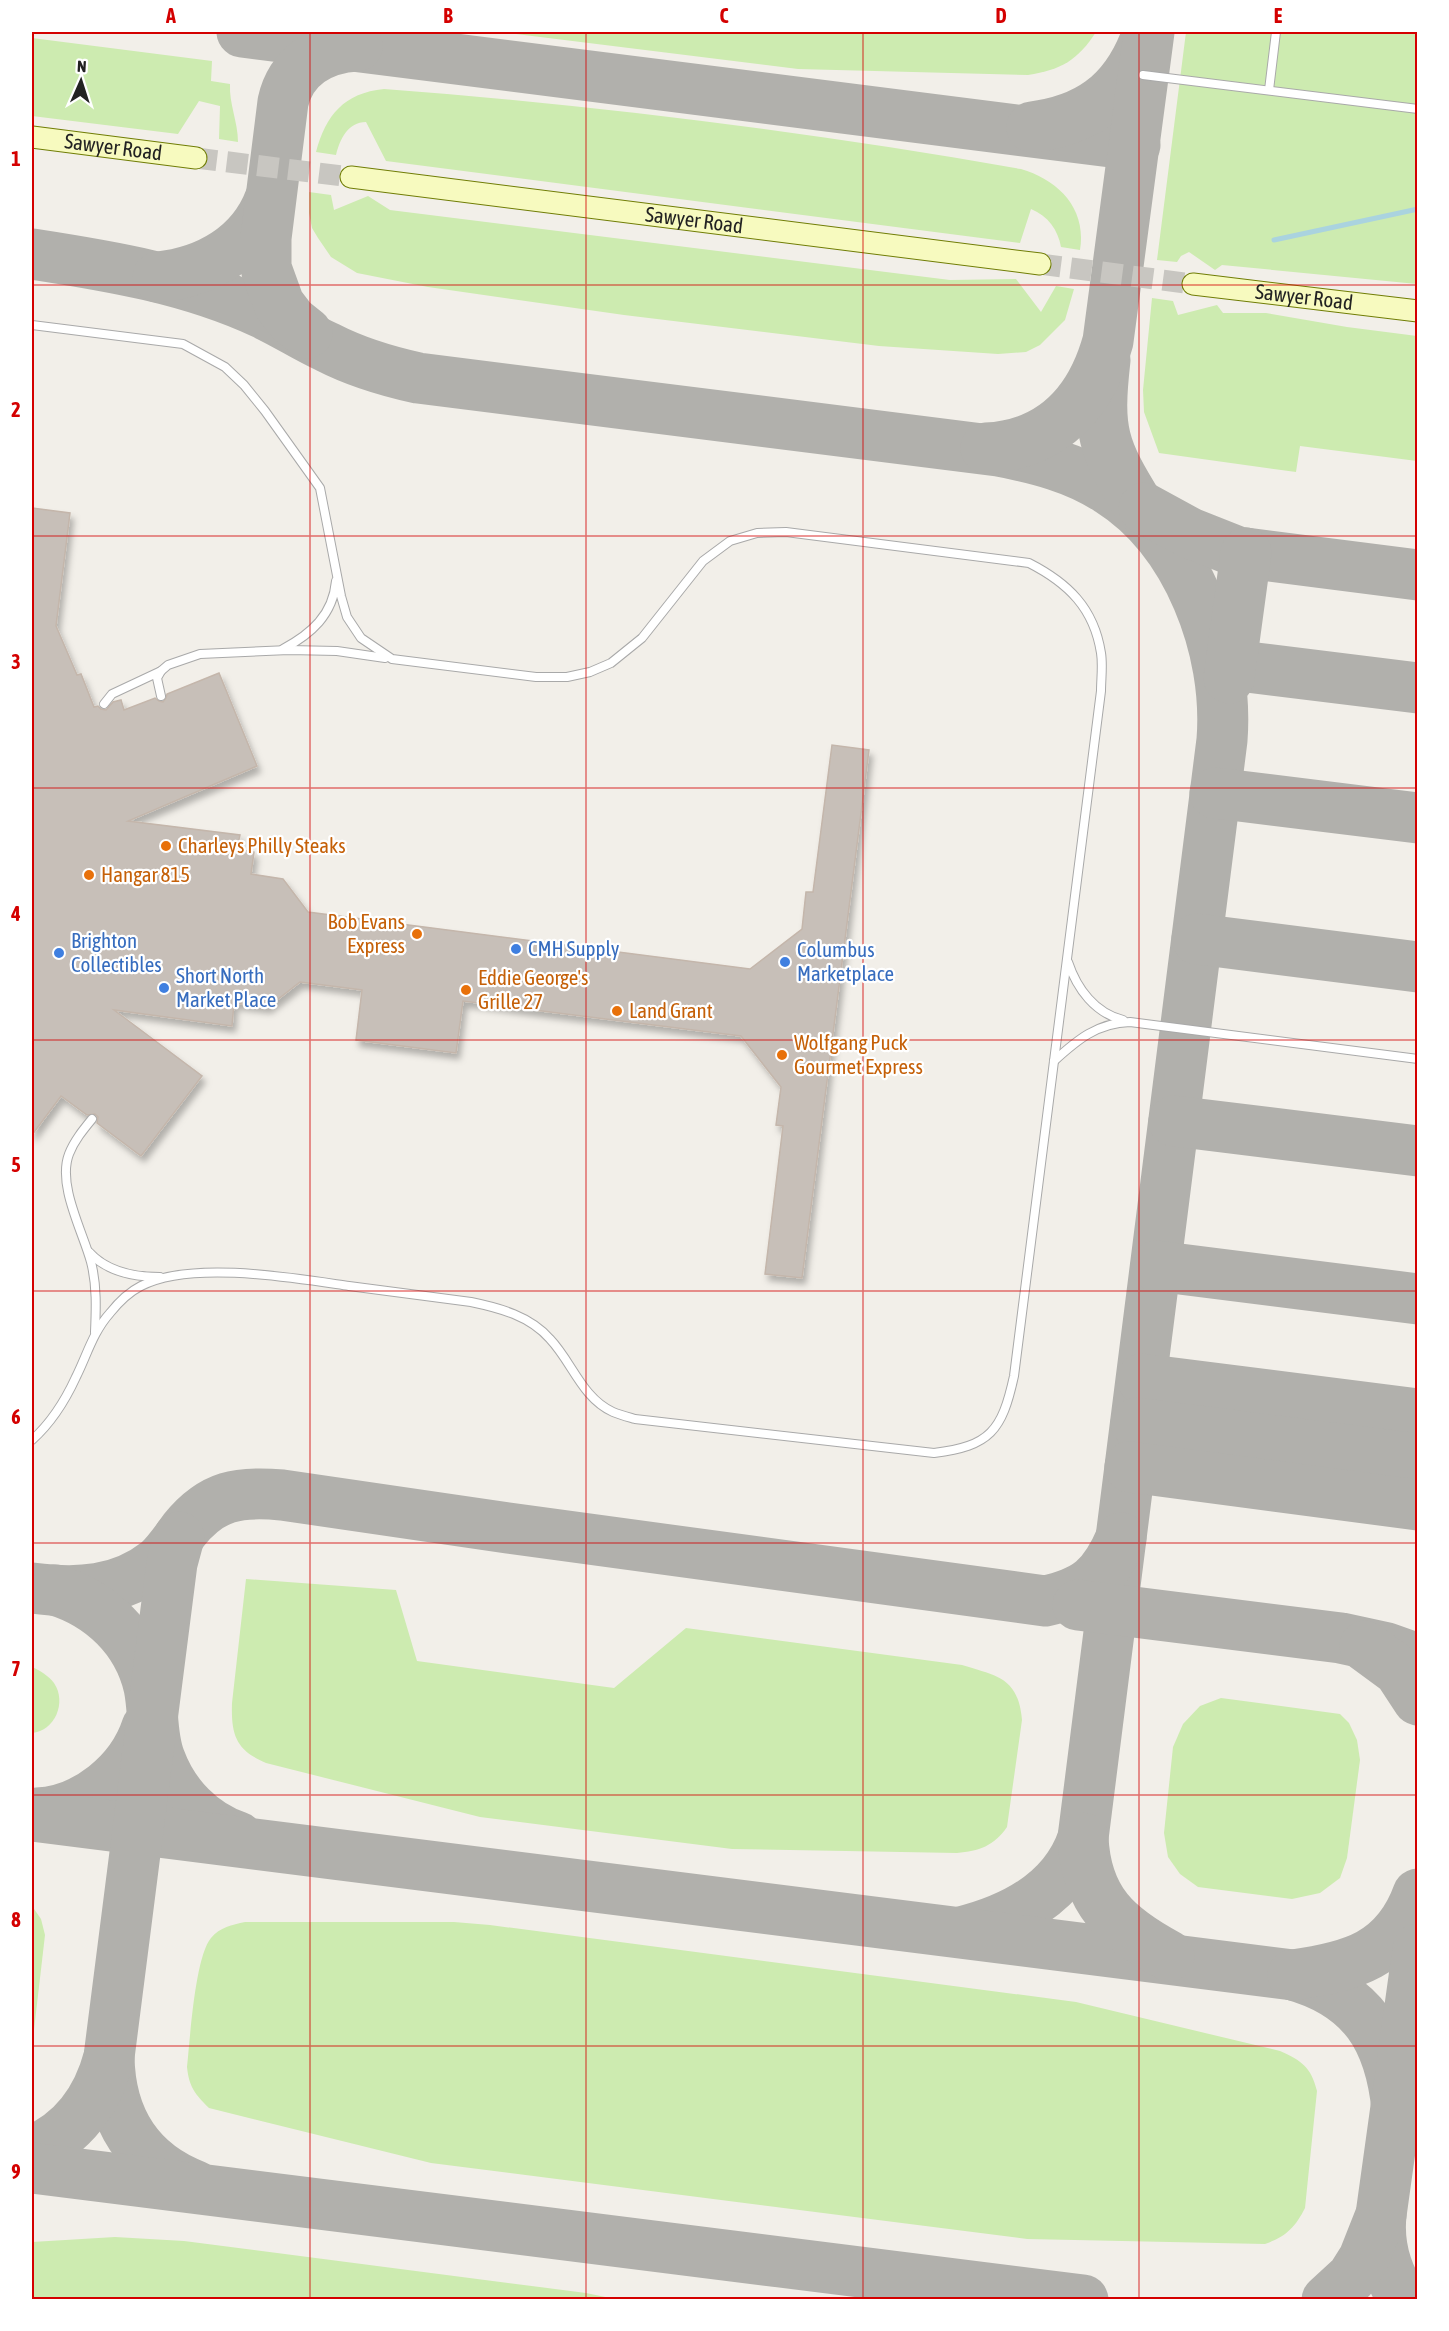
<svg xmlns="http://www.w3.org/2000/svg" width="1449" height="2331" font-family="'Asap Condensed',sans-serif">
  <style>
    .grass { fill: #cdebb0 }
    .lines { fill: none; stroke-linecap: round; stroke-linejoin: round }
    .stream { stroke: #aad3df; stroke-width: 5 }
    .taxiway { stroke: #b1b0ac; stroke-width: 51 }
    .building { fill: #c7bfb8; stroke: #c4b6ab; stroke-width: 1.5; filter: url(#shadow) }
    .secondary-tunnel { stroke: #c8c6c1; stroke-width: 21; stroke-dasharray: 21 10; stroke-linecap: butt }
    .lane-casing { stroke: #a9a9a9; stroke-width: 10 }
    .secondary-casing { stroke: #707d05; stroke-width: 23 }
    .lane { stroke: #fff; stroke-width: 8 }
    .secondary { stroke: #f7fabf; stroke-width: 21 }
    .grid { fill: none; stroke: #d40000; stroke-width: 1.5; stroke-opacity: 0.55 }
    .food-dot { fill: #e8710a; stroke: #fff; stroke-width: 2 }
    .shop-dot { fill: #3f7fe0; stroke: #fff; stroke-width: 2 }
    .labels { text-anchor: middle; stroke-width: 4.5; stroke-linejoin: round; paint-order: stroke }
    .street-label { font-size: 21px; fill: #222; stroke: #fff }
    .food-label { font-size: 21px; fill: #c56008; stroke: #fff; text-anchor: start }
    .shop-label { font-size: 21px; fill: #366cbe; stroke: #fff; text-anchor: start }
    .neatline { fill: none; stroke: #d40000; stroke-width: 2 }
    .grid-label { font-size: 20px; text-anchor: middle; font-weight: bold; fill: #d40000 }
  </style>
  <defs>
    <filter id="shadow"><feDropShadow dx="3.5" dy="6" stdDeviation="3" flood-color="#0004"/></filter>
  </defs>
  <rect width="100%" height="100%" fill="#f2efe9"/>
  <g class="grass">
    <path d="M499,32H1096C1078,60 1061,70 1028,75L798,69Z"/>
    <polygon points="1186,32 1417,32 1417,284 1222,265 1215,270 1189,252 1181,256 1177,262 1157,260"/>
    <path d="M32,38L212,61L211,81L230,84C229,104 238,122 238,142L219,139L220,106L199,101L178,134L32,116Z"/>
    <path d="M384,89C597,105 810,132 1021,169C1058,180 1087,208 1080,250L1061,247C1058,230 1048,216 1031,209L1020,243L386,161L366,122C348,122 340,139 336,155L316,152C326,115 344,93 384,89Z"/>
    <polygon points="309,192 331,195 334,210 368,196 390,210 950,280 1016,279 1041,312 1056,286 1074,289 1065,320 1040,345 1026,352 998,354 879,346 624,315 428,287 357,273 331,257 318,238 312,228 309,213"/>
    <polygon points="1152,298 1173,301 1178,315 1217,305 1223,313 1266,313 1347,327 1417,336 1417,461 1300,446 1296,472 1159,453 1144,412 1143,390"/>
    <path d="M246,1579L396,1590L417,1661L614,1688L686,1628L962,1665C997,1676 1018,1677 1022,1720L1007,1827C994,1846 979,1851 957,1853L732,1849L480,1817L266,1763C236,1750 231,1735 232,1703Z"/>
    <path d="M32,1667C39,1670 49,1676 54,1683C67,1702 55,1731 32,1733Z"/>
    <polygon points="1221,1698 1340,1714 1349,1723 1357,1740 1360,1760 1347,1858 1340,1878 1320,1893 1292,1899 1198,1887 1180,1874 1168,1857 1164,1833 1173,1747 1183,1724 1200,1706"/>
    <polygon points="32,1906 41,1919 45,1935 32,2047"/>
    <path d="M245,1922H454L490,1925L1076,2002L1280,2051C1302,2061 1311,2067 1317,2091L1305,2208C1295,2228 1285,2237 1265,2244L1027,2239L431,2163L209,2108C195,2094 189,2087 187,2067C190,2039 195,1957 211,1938C220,1927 232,1925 245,1922Z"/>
    <polygon points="115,2237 184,2241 586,2293 615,2299 32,2299 32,2242"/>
  </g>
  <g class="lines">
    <polyline class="stream" points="1274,240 1418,209"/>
    <g class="taxiway">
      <polyline points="242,32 1135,145"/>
      <path d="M1032,127C1087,120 1123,95 1144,43"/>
      <path d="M32,254C110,266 189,279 262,313C284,323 305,337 327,347C356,362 386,371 418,378L998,451C1036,458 1076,468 1109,490C1188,540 1229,649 1222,740L1083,1838C1065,1892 1013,1919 961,1932"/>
      <path d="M158,277C207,272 252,247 270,199"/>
      <path d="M307,333L292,321L279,304L266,268V238L283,102C291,66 321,48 357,46"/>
      <path d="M1105,360C1097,431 1102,447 1140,508"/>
      <path d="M986,448C1052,445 1091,403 1108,341L1149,32"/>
      <polyline points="1144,508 1190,533 1238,552 1418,575"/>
      <polyline points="1231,665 1418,688"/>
      <polyline points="1229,678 1246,553"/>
      <polyline points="1215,793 1418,818"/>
      <polyline points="1197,939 1418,967"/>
      <polyline points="1174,1121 1418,1151"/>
      <polyline points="1156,1266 1418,1299"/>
      <polyline points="1142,1379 1418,1414"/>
      <polyline points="1136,1423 1418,1459"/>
      <polyline points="1130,1467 1418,1505"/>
      <path d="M32,1588C77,1594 120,1592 158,1562C168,1553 176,1541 184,1530C212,1495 239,1491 282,1495L508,1528L1045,1601C1087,1592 1104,1578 1121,1538"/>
      <path d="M55,1590C101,1604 138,1639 149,1687C154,1711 151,1736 160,1759C173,1795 202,1825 238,1837"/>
      <polyline points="1078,1605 1341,1638 1387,1648 1418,1659"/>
      <polyline points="1365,1646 1399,1671 1418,1700"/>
      <path d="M37,1813C86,1811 132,1773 147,1727"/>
      <path d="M32,1816L1293,1975C1363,1995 1390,2039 1397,2109"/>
      <path d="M1083,1838C1086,1901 1117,1928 1169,1956"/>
      <path d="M1293,1975C1351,1967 1396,1955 1418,1894"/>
      <path d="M109,2057C110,2117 138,2164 196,2186"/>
      <path d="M32,2151C73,2134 98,2099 109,2057L172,1563L179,1537"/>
      <polyline points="32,2168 1083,2300"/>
      <path d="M1381,2215C1378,2245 1387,2275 1404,2300"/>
      <polyline points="1327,2300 1352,2277 1364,2258 1381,2215 1418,1949"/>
    </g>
  </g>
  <polygon class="building" points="32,508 70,513 56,626 77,675 81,674 94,707 98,706 101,709 106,710 113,702 121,700 124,710 155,698 159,701 163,702 166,698 167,694 219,673 257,766 128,821 240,835 237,849 254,852 251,874 283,879 308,912 750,969 802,929 806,892 813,892 832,745 869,750 802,1278 765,1274 783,1126 776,1125 781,1087 741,1036 463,1001 456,1053 356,1040 362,990 300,982 268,1007 234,1003 232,1026 114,1010 202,1076 141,1156 97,1123 98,1117 95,1114 87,1115 61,1096 32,1135"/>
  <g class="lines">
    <g class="secondary-tunnel">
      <polyline points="196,158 351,177"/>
      <polyline points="1040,264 1193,284"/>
    </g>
    <g class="lane-casing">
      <g id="lane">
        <polyline points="1143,75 1418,109"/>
        <polyline points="1269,90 1276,32"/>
        <path d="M32,325L183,344L225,367L244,385L265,411L320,488L341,596L347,617L361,638L392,659L536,677H567L590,672L611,663L642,638L703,561L730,541L757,533L786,532L1029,563C1068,583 1094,608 1101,653C1103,665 1101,679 1101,691L1014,1376C1002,1431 990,1446 934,1453L635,1419C628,1417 620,1415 613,1412C582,1398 572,1362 550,1339C530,1316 500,1308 471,1302C430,1297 390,1291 349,1286C294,1278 191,1260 141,1286C129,1292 118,1303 110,1313C93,1332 87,1355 76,1377C65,1401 51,1423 32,1440"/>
        <path d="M283,649C311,634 333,615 336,581"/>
        <polyline points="161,696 157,678 161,671 168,665 200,654 289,650 337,651 385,658"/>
        <polyline points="104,704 112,694 161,671"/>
        <path d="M1068,962C1077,989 1095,1013 1123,1020"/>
        <path d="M1054,1061C1077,1040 1097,1023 1130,1022L1418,1059"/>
        <path d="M92,1119C83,1130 74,1141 69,1154C57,1185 83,1232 91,1262C97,1285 96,1309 95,1332"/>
        <path d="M89,1252C107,1272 134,1277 160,1277"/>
      </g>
    </g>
    <g class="secondary-casing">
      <g id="secondary">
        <path id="s1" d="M32,137L196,158"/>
        <path id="s2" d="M351,177L1040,264"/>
        <path id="s3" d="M1193,284L1418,311"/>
      </g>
    </g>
    <use href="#lane" class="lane"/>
    <use href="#secondary" class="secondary"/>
  </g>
  <path class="grid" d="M310,32V2300M586,32V2300M863,32V2300M1139,32V2300M32,285H1418M32,536H1418M32,788H1418M32,1040H1418M32,1291H1418M32,1543H1418M32,1795H1418M32,2046H1418"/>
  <g class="food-dot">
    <circle cx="166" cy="846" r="6"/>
    <circle cx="89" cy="875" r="6"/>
    <circle cx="417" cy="934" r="6"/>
    <circle cx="466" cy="990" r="6"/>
    <circle cx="617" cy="1011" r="6"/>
    <circle cx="782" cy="1055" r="6"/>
  </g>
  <g class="shop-dot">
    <circle cx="516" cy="949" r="6"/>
    <circle cx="59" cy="953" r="6"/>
    <circle cx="785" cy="962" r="6"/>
    <circle cx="164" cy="988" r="6"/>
  </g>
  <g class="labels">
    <g class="street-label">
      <text dy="7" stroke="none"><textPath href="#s1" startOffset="82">Sawyer Road</textPath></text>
      <text dy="7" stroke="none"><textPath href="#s2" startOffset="346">Sawyer Road</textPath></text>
      <text dy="7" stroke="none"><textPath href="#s3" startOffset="112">Sawyer Road</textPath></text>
    </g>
    <g class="food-label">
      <text x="178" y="853">Charleys Philly Steaks</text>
      <text x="101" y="882">Hangar 815</text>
      <text x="405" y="929" text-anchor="end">Bob Evans<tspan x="405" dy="24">Express</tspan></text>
      <text x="478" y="985">Eddie George's<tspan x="478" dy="24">Grille 27</tspan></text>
      <text x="629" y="1018">Land Grant</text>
      <text x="794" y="1050">Wolfgang Puck<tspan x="794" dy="24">Gourmet Express</tspan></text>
    </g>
    <g class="shop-label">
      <text x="71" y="948">Brighton<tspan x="71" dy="24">Collectibles</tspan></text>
      <text x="528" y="956">CMH Supply</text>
      <text x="797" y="957">Columbus<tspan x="797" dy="24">Marketplace</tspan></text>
      <text x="176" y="983">Short North<tspan x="176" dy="24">Market Place</tspan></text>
    </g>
  </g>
  <rect width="1449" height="2331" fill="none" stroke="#ffffff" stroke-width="66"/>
  <g transform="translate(81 81) rotate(3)" stroke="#ffffff" stroke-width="4.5" paint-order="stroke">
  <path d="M0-4.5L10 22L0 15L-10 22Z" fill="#222222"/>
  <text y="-9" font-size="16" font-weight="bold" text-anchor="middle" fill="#222222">N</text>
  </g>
  <rect x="33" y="33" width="1383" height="2265" class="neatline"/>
  <g class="grid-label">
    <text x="171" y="23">A</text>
    <text x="448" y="23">B</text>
    <text x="724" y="23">C</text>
    <text x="1001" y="23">D</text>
    <text x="1278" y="23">E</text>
    <text x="16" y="166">1</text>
    <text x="16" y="417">2</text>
    <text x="16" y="669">3</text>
    <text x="16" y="921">4</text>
    <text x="16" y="1172">5</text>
    <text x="16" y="1424">6</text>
    <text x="16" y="1676">7</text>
    <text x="16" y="1927">8</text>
    <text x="16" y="2179">9</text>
  </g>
</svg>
